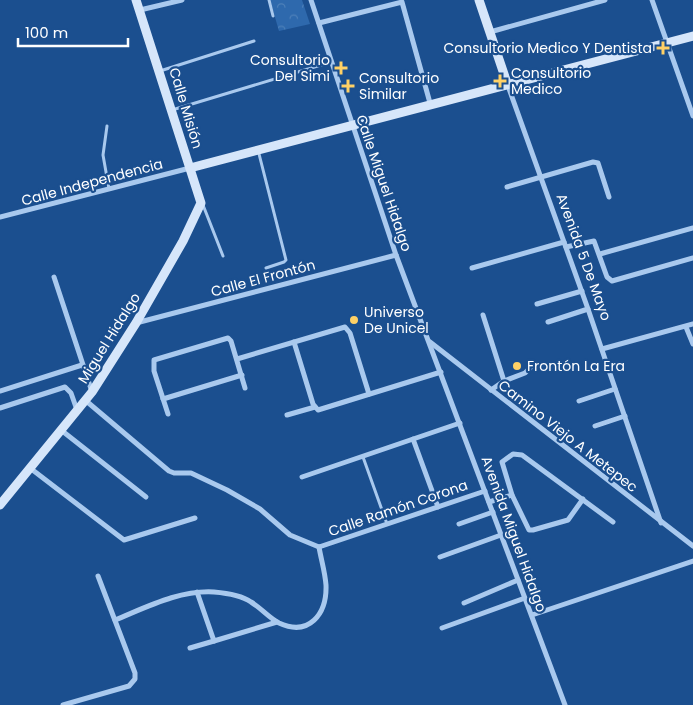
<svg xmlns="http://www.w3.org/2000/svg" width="693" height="705" font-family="Poppins,sans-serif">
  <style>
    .park { fill: url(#park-crowns) }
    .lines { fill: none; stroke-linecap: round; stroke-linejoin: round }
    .lane { stroke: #a9c9ee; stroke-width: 3 }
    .street { stroke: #a9c9ee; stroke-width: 5 }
    .secondary { stroke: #d6e6fa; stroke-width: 9 }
    .poi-dot { fill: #ffd166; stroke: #1b4f8f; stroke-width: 2 }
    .labels { text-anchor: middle; stroke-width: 4.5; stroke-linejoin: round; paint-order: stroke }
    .poi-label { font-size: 14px; fill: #fff; stroke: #1b4f8f; text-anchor: start }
    .street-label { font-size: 14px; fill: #fff; stroke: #1b4f8f }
  </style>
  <defs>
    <pattern id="park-crowns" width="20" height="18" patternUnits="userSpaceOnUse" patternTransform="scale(1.25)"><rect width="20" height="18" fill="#2e69ad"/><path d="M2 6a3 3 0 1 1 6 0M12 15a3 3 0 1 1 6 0" fill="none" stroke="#4d80b9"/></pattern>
  </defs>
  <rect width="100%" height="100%" fill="#1b4f8f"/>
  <polygon class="park" points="270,0 302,0 310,24 279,31"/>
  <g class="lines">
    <g class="lane">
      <polyline points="269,0 273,16"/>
      <polyline points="160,71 254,41"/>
      <polyline points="172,110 331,62"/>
      <polyline points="107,126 103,155 109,189"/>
      <polyline points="258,150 286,260 284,262 266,268"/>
      <polyline points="203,205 223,256"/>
      <polyline points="363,457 387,524"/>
    </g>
    <g class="street">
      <polyline points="311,0 396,255 565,705"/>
      <polyline points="652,0 693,116"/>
      <polyline points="140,10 182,0"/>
      <polyline points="319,23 402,2 430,103"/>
      <polyline points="490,32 605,0"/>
      <polyline points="507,83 588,309 661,523"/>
      <polyline points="507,187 593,162 598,163 609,197"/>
      <polyline points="0,217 190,168"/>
      <polyline points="566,247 594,241 607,277 612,281 693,258"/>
      <polyline points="600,254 693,228"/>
      <polyline points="472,268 564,242"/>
      <polyline points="54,277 92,392"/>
      <polyline points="537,304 582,291"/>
      <polyline points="483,315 504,381"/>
      <polyline points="548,322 588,309"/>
      <polyline points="136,323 396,255"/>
      <polyline points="686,327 693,344"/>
      <polyline points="294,342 313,404 318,410 441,372"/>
      <polyline points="430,342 693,546"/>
      <polyline points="602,349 693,324"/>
      <polyline points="237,359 345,327 350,333 369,394"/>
      <polyline points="491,390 504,381 525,373 531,367"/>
      <polyline points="0,391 82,365"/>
      <polyline points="163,399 242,375"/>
      <polyline points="85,400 169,471 174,473 191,473 227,490 260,509 290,535 319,547"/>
      <polyline points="579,401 615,389"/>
      <polyline points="0,408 65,387 71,393 77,410"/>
      <polyline points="168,414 154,371 154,360 228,338 231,341 245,388"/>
      <polyline points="287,415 315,407"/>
      <polyline points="595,426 625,416"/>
      <polyline points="61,430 146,497"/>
      <polyline points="413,439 438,507"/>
      <polyline points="30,468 124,540 195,518"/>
      <polyline points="302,477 460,423"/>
      <polyline points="583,499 568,520 533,530 529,530 512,495 502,462 513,454 522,455 613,522"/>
      <polyline points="489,502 512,495"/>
      <polyline points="459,524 493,512"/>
      <polyline points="319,547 485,491"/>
      <polyline points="440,557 501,535"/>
      <polyline points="197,592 214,641 277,622"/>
      <polyline points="464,603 518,580"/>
      <polyline points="532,615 693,561"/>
      <path d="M115,620C147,607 179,590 214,592C226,593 241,595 251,602C261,608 269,618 279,623C309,637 327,614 326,585C325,572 321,559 319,547"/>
      <polyline points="442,628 525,598"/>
      <polyline points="190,648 214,641"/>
      <polyline points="63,705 129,686 135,679 135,673 98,576"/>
    </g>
    <g class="secondary">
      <polyline points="479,0 507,83"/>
      <polyline points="190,168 693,36"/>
      <polyline points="0,505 92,392 136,323 183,241 201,203 136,0"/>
    </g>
  </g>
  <g class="poi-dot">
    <path d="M660.5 40.5h5v5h5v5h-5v5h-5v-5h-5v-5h5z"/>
    <path d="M338.5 60.5h5v5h5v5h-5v5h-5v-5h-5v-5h5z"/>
    <path d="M497.5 73.5h5v5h5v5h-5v5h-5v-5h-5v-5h5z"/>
    <path d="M345.5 78.5h5v5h5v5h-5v5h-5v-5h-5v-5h5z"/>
    <circle cx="354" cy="320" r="5"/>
    <circle cx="517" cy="366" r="5"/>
  </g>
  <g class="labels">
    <g class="poi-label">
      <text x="652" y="53" text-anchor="end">Consultorio Medico Y Dentista</text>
      <text x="330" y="65" text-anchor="end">Consultorio<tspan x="330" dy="16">Del Simi</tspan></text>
      <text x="511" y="78">Consultorio<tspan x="511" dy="16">Medico</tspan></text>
      <text x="359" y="83">Consultorio<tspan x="359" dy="16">Similar</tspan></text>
      <text x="364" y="317">Universo<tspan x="364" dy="16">De Unicel</tspan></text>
      <text x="527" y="371">Frontón La Era</text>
    </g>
    <g class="street-label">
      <text transform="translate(186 108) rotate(73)" y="5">Calle Misión</text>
      <text transform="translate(92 182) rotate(-15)" y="5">Calle Independencia</text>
      <text transform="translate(384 183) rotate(71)" y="5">Calle Miguel Hidalgo</text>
      <text transform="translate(584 257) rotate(70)" y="5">Avenida 5 De Mayo</text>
      <text transform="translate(263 278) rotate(-15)" y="5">Calle El Frontón</text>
      <text transform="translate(109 338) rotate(-58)" y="5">Miguel Hidalgo</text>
      <text transform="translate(568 436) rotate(38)" y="5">Camino Viejo A Metepec</text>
      <text transform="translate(398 508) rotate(-19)" y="5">Calle Ramón Corona</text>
      <text transform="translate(514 534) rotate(70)" y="5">Avenida Miguel Hidalgo</text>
    </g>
  </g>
  <path d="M18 38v8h110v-8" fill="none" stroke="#ffffff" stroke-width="2.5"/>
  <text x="25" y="38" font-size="15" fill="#ffffff" stroke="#1b4f8f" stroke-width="4" paint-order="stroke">100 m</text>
</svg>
